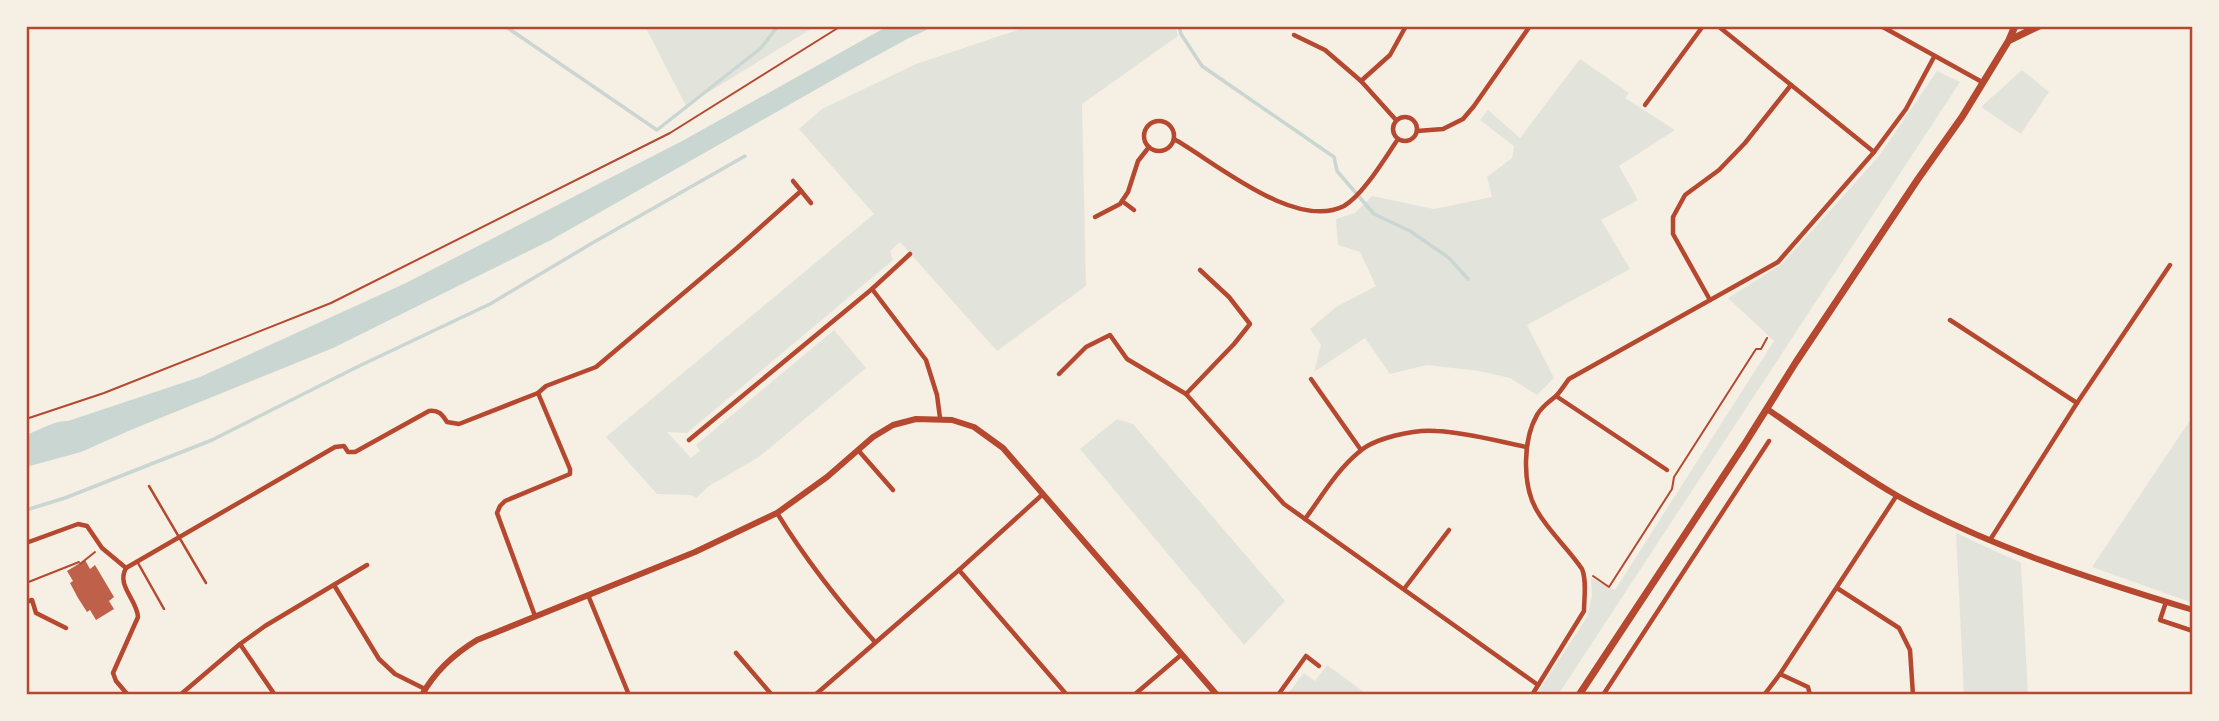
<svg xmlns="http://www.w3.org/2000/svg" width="2219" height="721" font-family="Barlow,sans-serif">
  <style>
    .green { fill: #e2e4dc }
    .water { fill: #c9d6d2 }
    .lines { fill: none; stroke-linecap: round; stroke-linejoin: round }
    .stream { stroke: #c9d6d2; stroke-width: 3.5 }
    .building { fill: #bf614a }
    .path { stroke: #b5482f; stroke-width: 2 }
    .service { stroke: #b5482f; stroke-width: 2.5 }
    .minor { stroke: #b5482f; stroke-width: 4.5 }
    .tertiary { stroke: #b5482f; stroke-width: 6 }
    .primary { stroke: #b5482f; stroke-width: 7 }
    .neatline { fill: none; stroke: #b5482f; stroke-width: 2.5 }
  </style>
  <rect width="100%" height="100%" fill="#f6efe4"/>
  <g class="green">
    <polygon points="645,26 816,26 686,106"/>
    <polygon points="1029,26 1175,26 1178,36 1082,104 1086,286 997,351 900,242 890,251 893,260 687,433 667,432 691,458 700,451 696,445 834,330 866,368 759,457 709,486 696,498 691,495 657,494 606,437 874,214 799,129 822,109 916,64"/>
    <polygon points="1580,59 1629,93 1625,98 1675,130 1619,166 1638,200 1601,220 1630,269 1527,325 1554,378 1537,395 1510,378 1479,371 1427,365 1390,374 1365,338 1314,372 1321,345 1310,329 1336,307 1376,286 1360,252 1338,245 1336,219 1355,213 1372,196 1434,209 1492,197 1487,177 1512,158 1514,146 1480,120 1488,110 1520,138"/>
    <polygon points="2022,70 2049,92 2021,134 1981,107"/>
    <polygon points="1937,71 1960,82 1558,695 1536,695 1587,617 1592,596 1591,578 1615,590 1774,341 1728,298 1782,264 1879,156"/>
    <polygon points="2193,416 2193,603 2092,567"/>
    <polygon points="1117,419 1133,424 1285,601 1244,645 1080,449"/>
    <polygon points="1956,533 2021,563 2028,695 1964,695"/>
    <polygon points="1327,665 1368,695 1287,695 1304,673 1315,681"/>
  </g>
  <path class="water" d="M888,26H935L907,39L845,73L551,240L333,348L133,429L81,452L26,467V435C40,430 55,420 68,421L200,377L406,283L684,140Z"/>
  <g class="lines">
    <g class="stream">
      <polyline points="505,26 657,130 761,48 778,26"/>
      <polyline points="1179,26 1181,34 1202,66 1334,157 1337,171 1374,214 1410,231 1449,258 1468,279"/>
      <polyline points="26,510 65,498 212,440 357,367 490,304 594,242 745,156"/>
    </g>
  </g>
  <polygon class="building" points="85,560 90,569 95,565 114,597 109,601 114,609 96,620 90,610 87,612 78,598 70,583 73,581 67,571"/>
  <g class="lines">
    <g class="path">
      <polyline points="26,419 104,393 331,303 670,133 841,26"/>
      <polyline points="80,564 95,552"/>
      <polyline points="1593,576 1609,587 1672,489 1674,477 1756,349 1761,349 1767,338"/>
      <polyline points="26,583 79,562"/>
    </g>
    <g class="service">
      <polyline points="149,486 206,583"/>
      <polyline points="138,563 164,609"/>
    </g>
    <g class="minor">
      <polyline points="1718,26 1874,152"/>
      <polyline points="1881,26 1982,82"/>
      <polyline points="1294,35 1325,50 1361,81 1396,120"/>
      <polyline points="1361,81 1390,55 1406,26"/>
      <polyline points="1645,105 1703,26"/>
      <circle cx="1405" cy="129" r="12"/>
      <circle cx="1159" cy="136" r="15"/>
      <polyline points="1417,131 1443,129 1463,119 1474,106 1530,26"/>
      <path d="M1174,139C1215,162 1295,231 1344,206C1363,195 1385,158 1398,139"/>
      <polyline points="793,181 811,203"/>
      <polyline points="1122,201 1134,210"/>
      <polyline points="1095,217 1120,204 1128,192 1138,161 1149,147"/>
      <polyline points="872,289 926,360 937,395 940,418"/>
      <polyline points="1710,300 1673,234 1673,217 1685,195 1719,170 1745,143 1791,85"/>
      <polyline points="1950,320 2077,403"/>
      <polyline points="1059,374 1086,347 1110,335 1127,359 1186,394 1284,504 1538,685"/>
      <polyline points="1311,379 1361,450"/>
      <polyline points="1186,394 1234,344 1250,324 1229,297 1200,270"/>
      <polyline points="1556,396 1667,470"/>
      <polyline points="689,440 872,289 910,254"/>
      <polyline points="858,450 893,490"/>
      <path d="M777,513C806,560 838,601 875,642"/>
      <path d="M1305,519C1322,496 1337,470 1359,452C1374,438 1415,429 1436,431C1465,432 1497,441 1526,447"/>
      <polyline points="1990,540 2077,403 2170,265"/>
      <polyline points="26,543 78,524 87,526 102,548 126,568"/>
      <path d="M126,568L335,447L344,446L348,452H355L429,411C439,410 442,414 447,422L459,424L538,393"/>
      <path d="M126,568C116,586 137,599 138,617L113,673L116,681L128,695"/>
      <polyline points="959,570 1067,695"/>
      <polyline points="334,585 379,659 395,674 425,689"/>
      <polyline points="1837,588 1899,628 1910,650 1913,695"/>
      <polyline points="1404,589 1449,530"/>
      <polyline points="588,595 629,695"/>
      <polyline points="26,602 32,600 36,613 66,628"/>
      <polyline points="2166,602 2160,620 2193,631"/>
      <polyline points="535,616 497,513 500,506 505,501 570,474 570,469 538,393 546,386 596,367 737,248 801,191"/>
      <polyline points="240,644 275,695"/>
      <polyline points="736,653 772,695"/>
      <polyline points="1780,674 1808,687 1810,695"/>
      <polyline points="180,695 240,644 265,626 367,565"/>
      <polyline points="815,695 959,570 1043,494"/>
      <polyline points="1134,695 1181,655"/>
      <polyline points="1278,695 1306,656 1319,666"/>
      <path d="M1532,695L1584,611C1584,598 1587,581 1582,569C1568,548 1548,531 1536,509C1522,484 1523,439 1537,415C1542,406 1549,402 1556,396C1561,391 1565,384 1569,379L1778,262L1874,152L1906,109L1934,57"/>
      <polyline points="1603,695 1769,441"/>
      <polyline points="1764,695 1780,674 1897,495"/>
    </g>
    <g class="tertiary">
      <path d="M1767,409C1810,438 1851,469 1896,495C1986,546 2094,580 2193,610"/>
      <path d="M422,695C435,671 454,654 477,640L695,552L777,513L827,477L873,437L893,425L916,419L952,420L974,427L1003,448L1217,695"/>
    </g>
    <g class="primary">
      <polyline points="2010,40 2039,26"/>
      <polyline points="1579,695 1744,445 1796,362 1918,179 1962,117 2009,40 2015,26"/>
    </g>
  </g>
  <rect width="2219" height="721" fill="none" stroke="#f6efe4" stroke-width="56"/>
  <rect x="28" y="28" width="2163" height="665" class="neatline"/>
</svg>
